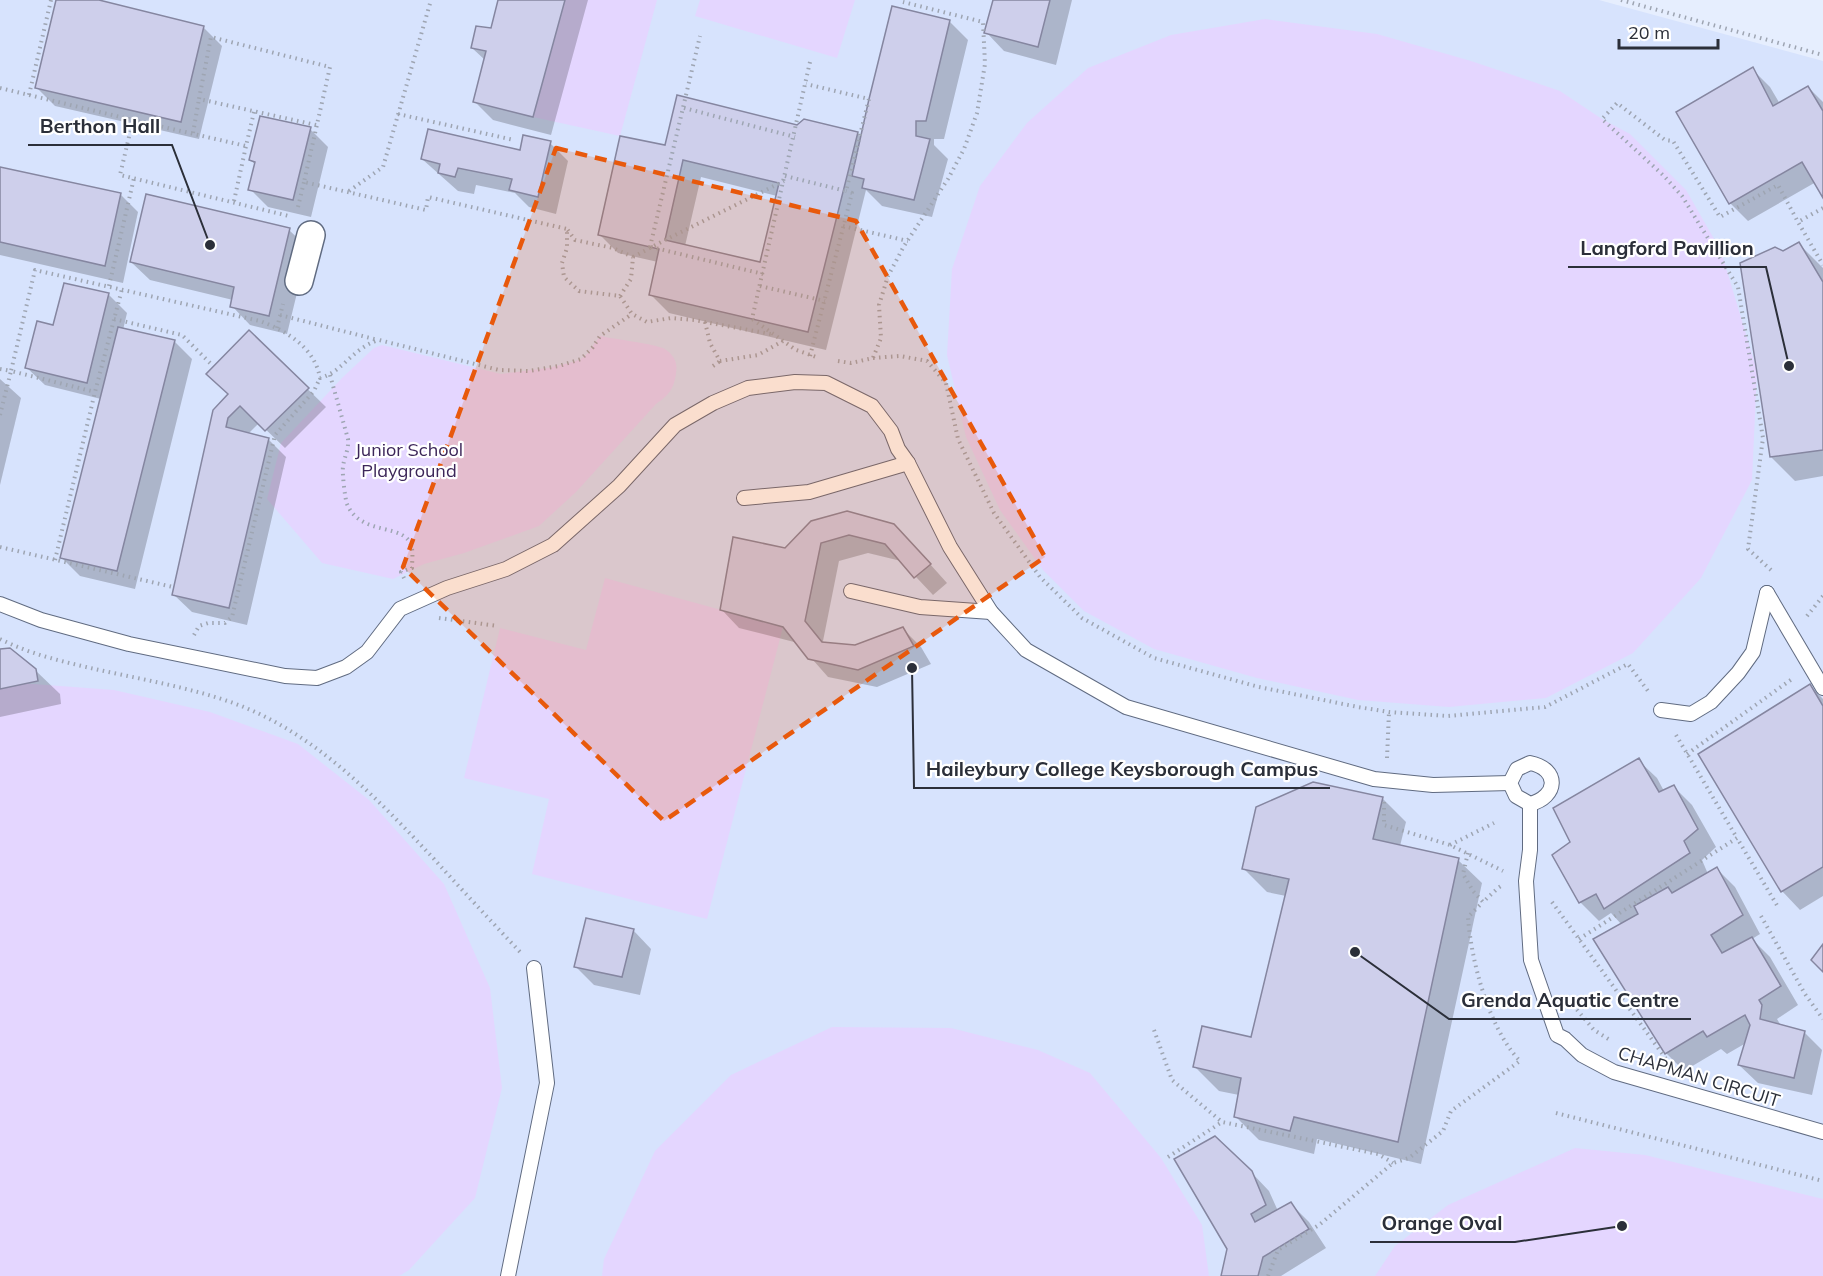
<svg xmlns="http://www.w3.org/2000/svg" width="1823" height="1276" font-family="Mulish,sans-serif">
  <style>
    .built { fill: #d7e3fd }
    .green { fill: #e4d6ff }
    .shadow { fill: #0003; fill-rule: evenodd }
    .building { fill: #cecfeb; stroke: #8586a0; stroke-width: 1.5; fill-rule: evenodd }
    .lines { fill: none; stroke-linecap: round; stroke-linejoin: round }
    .lane-casing { stroke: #606b81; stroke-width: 16 }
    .street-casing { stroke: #606b81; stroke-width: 30 }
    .path { stroke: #9ea5b2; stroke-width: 4; stroke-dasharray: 1.5 4.5; stroke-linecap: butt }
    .lane { stroke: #fff; stroke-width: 14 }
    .street { stroke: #fff; stroke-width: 27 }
    .marked { fill: #e8590c; fill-opacity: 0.2; stroke: #e8590c; stroke-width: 4.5; stroke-dasharray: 12 8; stroke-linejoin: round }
    .labels { text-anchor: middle; stroke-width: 4.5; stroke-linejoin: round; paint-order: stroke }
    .park-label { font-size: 18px; fill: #3c2659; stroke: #fff }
    .street-label { font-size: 18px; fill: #2b2f39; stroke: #fff }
    .leader { fill: none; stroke: #2b2f39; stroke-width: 2 }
    .callout-dot { fill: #2b2f39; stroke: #fff; stroke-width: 2 }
    .callout-label { font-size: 20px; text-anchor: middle; font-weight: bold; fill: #2b2f39; stroke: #fff; stroke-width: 4.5; stroke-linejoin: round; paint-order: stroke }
  </style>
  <rect width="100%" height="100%" fill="#e6eefe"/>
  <polygon class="built" points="0,0 1599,0 1823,61 1823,1276 0,1276"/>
  <g class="green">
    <polygon points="565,0 657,0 620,136 533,117"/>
    <polygon points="700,0 855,0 837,58 695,16"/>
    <polygon points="1265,19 1377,34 1471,61 1560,91 1602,119 1630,134 1686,190 1721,251 1757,371 1752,480 1701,578 1633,653 1546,698 1449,707 1358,700 1257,678 1154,649 1084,611 1043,570 1000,510 966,437 947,355 952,269 980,186 1027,123 1088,68 1171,35"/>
    <path d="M600,336C613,339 656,344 665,349C674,355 678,363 676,373C674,389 669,395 656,404L576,492L539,526L464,553L424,564L393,579L322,563L267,499L281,443L343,377L374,348L382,345L501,374L548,368L573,362L581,359L587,354Z"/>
    <polygon points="605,578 783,627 707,919 532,874 549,799 464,778 500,628 586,650"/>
    <polygon points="20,683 114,690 210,712 298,744 369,800 444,884 490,988 502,1088 475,1198 409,1270 399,1276 0,1276 0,689"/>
    <polygon points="832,1027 951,1028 1038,1050 1090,1073 1161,1158 1202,1225 1209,1276 602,1276 604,1259 655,1151 731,1075"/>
    <polygon points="1575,1148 1645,1155 1823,1199 1823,1276 1375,1276 1395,1246 1448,1205"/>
  </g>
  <g class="shadow">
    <polygon points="58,0 93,0 203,27 222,46 199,139 55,106 37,88"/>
    <polygon points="500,0 588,0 551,135 493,120 474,101 485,60 472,48 492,30"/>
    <polygon points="994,0 1072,0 1056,65 1004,51 986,32"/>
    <path d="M950,22L968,40L944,139H934V145L948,159L932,217L882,206L866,190L826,350L669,313L651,295L658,262L618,253L600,235L666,147L797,127L857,133L862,138ZM701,177L777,196L761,263L685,246Z"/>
    <polygon points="1752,69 1770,87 1780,104 1808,87 1823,102 1823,195 1816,182 1748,221 1730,203"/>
    <polygon points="310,129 328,147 311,217 268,207 250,189 256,165 250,160"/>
    <polygon points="550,143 568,161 556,214 529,207 515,193 476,185 474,194 458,191 422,159 521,152"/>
    <polygon points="0,168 120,194 138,212 123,283 0,255"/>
    <polygon points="289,230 308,248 287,334 250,325 232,306 233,300 150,280 131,262"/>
    <polygon points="1799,244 1823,268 1823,476 1795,481 1771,457 1783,253"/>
    <polygon points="65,284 109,295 127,313 123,330 174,341 192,359 135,589 80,576 61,557 101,399 45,385 26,367 54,327"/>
    <polygon points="249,332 326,407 285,448 259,423 248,434 268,439 286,457 247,625 192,612 173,594"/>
    <polygon points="0,379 21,398 0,485"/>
    <polygon points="812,522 912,544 947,583 933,595 901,561 868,553 839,561 823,641 825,643 855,646 903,629 921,647 931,664 877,687 828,677 798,643 739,628 721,609 786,550"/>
    <polygon points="0,651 35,670 60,694 61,704 0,717"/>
    <polygon points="1810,685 1823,699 1823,896 1800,910 1782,891 1700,755"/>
    <polygon points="1638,760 1657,778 1664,791 1674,787 1692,805 1716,847 1702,860 1708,874 1717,869 1735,887 1760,934 1752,939 1770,957 1798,1005 1777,1019 1780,1024 1804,1032 1822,1050 1812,1095 1758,1083 1739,1065 1746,1043 1727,1054 1721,1049 1684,1071 1666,1053 1622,925 1611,913 1599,921 1581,903 1554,855 1572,843"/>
    <polygon points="1382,798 1406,822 1400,846 1458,860 1482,883 1421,1164 1317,1139 1314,1154 1259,1140 1235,1116 1239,1095 1219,1091 1195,1067 1252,1039 1286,896 1267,892 1243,868"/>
    <polygon points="633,930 651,949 640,995 594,985 576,967"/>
    <polygon points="1251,1172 1269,1191 1278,1211 1291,1204 1309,1222 1326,1248 1281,1276 1223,1276"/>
  </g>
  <g class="building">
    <polygon points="56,0 99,0 204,26 181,122 35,88"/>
    <polygon points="498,0 565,0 533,117 473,102 486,51 471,48 476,26 491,28"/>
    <polygon points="993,0 1050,0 1038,47 984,33"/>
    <polygon points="892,6 950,20 926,121 916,121 916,136 930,139 914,200 862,188 864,179 852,176 869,99"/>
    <polygon points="1753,67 1773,106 1808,86 1823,111 1823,198 1802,162 1729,204 1676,112"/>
    <path d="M677,95L797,125L804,119L858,132L808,332L649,295L659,249L598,235L620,136L665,145ZM683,160L779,183L760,262L665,240Z"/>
    <polygon points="260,116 311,127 293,200 248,190 255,162 249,160"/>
    <polygon points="428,129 520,150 523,135 551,141 538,197 509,190 512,179 458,168 455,177 438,173 440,164 421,159"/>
    <polygon points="0,167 121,193 105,266 0,242"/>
    <polygon points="146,194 290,228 269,316 230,307 234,287 130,262"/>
    <polygon points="1799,242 1823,282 1823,450 1770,457 1740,263 1775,247 1783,251"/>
    <polygon points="64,283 109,293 87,383 25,368 37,321 53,325"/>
    <polygon points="118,327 175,340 117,571 60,558"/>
    <polygon points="249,330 309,388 265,431 240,406 228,418 226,427 269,438 229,608 172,595 213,410 228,394 206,374"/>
    <polygon points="847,511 894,524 931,564 914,578 885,544 849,535 821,543 805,621 822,642 855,645 903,627 914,646 858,670 808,659 783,627 720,610 733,537 785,548 811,521"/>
    <polygon points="10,648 36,669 38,681 0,689 0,649"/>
    <polygon points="1810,684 1823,706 1823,867 1781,892 1698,754"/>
    <polygon points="1639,758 1659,792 1674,785 1698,829 1684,841 1690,853 1604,909 1596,894 1579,903 1552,855 1570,842 1553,808"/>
    <polygon points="1313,782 1383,797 1373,839 1459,858 1398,1142 1294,1117 1290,1131 1234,1117 1241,1078 1193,1067 1202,1026 1251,1037 1289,879 1242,869 1256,807"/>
    <polygon points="1717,867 1743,915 1711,935 1722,953 1752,937 1781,986 1759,1000 1762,1005 1760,1019 1805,1031 1794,1078 1738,1065 1750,1025 1745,1015 1707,1037 1703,1031 1665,1054 1593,939 1638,914 1634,906 1668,887 1672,893"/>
    <polygon points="586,918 634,929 622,977 574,967"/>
    <polygon points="1823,944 1823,972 1811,960"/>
    <polygon points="1215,1136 1252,1171 1266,1205 1251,1214 1255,1222 1291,1202 1309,1229 1263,1257 1258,1276 1221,1276 1227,1249 1174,1159"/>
  </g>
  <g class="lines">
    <g class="lane-casing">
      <g id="lane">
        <polyline points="744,498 809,492 908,463"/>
        <polyline points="851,591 920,607 991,612"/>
        <polyline points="1767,593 1823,688"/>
        <polyline points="0,604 41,620 129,644 285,676 317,678 346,667 367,652 400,609 447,588 506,569 553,545 619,486 675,425 713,403 748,388 795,382 826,383 872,406 891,431 898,449 908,463 950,547 991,612 1026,650 1126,707 1374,779 1433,785 1510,783"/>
        <polyline points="1661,710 1691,714 1711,702 1738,673 1753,652 1767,593"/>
        <path d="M1530,763C1560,769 1558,797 1530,804L1516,796L1510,783L1517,769Z"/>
        <polyline points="1530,804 1530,850 1526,881 1531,960 1557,1035 1565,1039 1582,1055 1614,1072 1823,1132"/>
        <polyline points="508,1276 547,1083 534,968"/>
      </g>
    </g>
    <g class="street-casing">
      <polyline id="street" points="299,281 311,235"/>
    </g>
    <g class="path">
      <polyline points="1621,0 1823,55"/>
      <polyline points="810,62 752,319 796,350 816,357"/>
      <polyline points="0,88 133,120"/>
      <polyline points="29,95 51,0"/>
      <polyline points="684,108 795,137"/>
      <polyline points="254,112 246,146 133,120 120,175 289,216"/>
      <polyline points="398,114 514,140"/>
      <polyline points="316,125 199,99 211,37 330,67 304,182 426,210 428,197 567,229"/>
      <polyline points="193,133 199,99"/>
      <polyline points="785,176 846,191 869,99 806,84"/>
      <polyline points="349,191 383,167 431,0"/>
      <polyline points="234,201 246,146"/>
      <polyline points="298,207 304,182"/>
      <polyline points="1823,208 1798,222 1823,265"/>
      <polyline points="843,226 908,241"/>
      <polyline points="650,247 700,36"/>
      <polyline points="651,247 763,274"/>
      <polyline points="633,257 665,240 784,181"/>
      <polyline points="109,286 134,178"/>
      <polyline points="760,286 825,301"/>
      <polyline points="620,296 631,279 633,257 613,248 575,240 567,229 567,248 562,263 564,277 579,291 620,296 632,314 647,322 671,318 694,320 771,334"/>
      <polyline points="280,315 378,340"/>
      <polyline points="114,319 182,335 213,366"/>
      <polyline points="705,322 710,343 720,361 758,355 783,341"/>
      <polyline points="277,328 283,304"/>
      <polyline points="810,356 852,193 846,191"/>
      <polyline points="873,358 900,356 927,361 946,383 958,439 994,513 1040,577 1082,618 1154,658 1259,687 1358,707 1389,712 1448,716 1545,707 1628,664 1648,691"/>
      <polyline points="838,361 851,363 873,358 881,338 879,305 888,276 904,246 948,179 964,149 977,113 985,64 983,22 903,2"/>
      <polyline points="713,366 720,361"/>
      <path d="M0,369L11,371L35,270L260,321C287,331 315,348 320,378C343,372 352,348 379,340L499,370L529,371L559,366L581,359L593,347L600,336L632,314"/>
      <path d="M330,375L348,439C349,450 344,457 343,467C342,472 345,499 347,504C361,538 408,521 412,549C413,554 412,562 412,568L401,572L405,580"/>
      <polyline points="0,415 11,371 95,392"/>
      <polyline points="0,547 173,587"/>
      <polyline points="55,560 95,392 122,289"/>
      <polyline points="1771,570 1748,549 1763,438 1738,287 1682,196 1664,176 1602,119 1617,103 1665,140 1673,141 1720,217 1778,185 1798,222"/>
      <polyline points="1807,616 1823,596"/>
      <polyline points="439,618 498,626"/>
      <polyline points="194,635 199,626 208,623 225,623 232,617 275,435 314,391 320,378"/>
      <path d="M0,639C28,653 56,660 86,667C134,678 190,687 236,704C316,734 377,798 434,859C462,890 491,921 520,952"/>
      <polyline points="1676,735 1737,838"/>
      <polyline points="1687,754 1792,679"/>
      <polyline points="1387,758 1389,712"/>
      <polyline points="1384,802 1384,825 1450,845 1503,871"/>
      <polyline points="1450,845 1494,823"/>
      <polyline points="1468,853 1463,874 1473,891 1483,902 1498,888 1504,884"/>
      <polyline points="1552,902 1669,1063"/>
      <polyline points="1761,916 1805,994 1823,1019"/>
      <polyline points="1579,939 1737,838 1778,907"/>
      <polyline points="1573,1005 1594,1030 1610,1040"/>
      <polyline points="1154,1030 1172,1080 1222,1122 1378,1154 1393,1163"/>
      <polyline points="1556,1113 1823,1181"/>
      <polyline points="1168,1157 1222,1122"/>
      <path d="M1268,1276L1278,1250L1319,1225L1393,1163L1409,1158L1443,1131L1451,1111L1520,1061C1489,1029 1471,961 1468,917L1483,902"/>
    </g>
    <use href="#lane" class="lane"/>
    <use href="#street" class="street"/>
  </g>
  <path class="marked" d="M556,148L856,221L1045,557L664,821L403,567Z"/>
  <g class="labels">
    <g class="park-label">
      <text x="409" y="456">Junior School<tspan x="409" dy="21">Playground</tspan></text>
    </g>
    <g class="street-label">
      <text transform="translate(1699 1077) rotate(17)" y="6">CHAPMAN CIRCUIT</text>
    </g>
  </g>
  <path class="leader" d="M210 245L172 145H28M1789 366L1766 267H1568M912 668L914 788H1330M1355 952L1449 1019H1691M1622 1226L1515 1242H1370"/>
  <g class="callout-dot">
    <circle cx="210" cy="245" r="6"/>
    <circle cx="1789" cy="366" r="6"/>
    <circle cx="912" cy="668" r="6"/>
    <circle cx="1355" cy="952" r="6"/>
    <circle cx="1622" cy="1226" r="6"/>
  </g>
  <g class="callout-label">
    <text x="100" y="133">Berthon Hall</text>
    <text x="1667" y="255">Langford Pavillion</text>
    <text x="1122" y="776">Haileybury College Keysborough Campus</text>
    <text x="1570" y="1007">Grenda Aquatic Centre</text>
    <text x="1442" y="1230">Orange Oval</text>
  </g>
  <path d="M1619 39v9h99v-9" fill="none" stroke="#2b2f39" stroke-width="3"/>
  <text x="1628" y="39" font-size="18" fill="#2b2f39" stroke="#ffffff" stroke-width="4.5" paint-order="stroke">20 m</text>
</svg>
